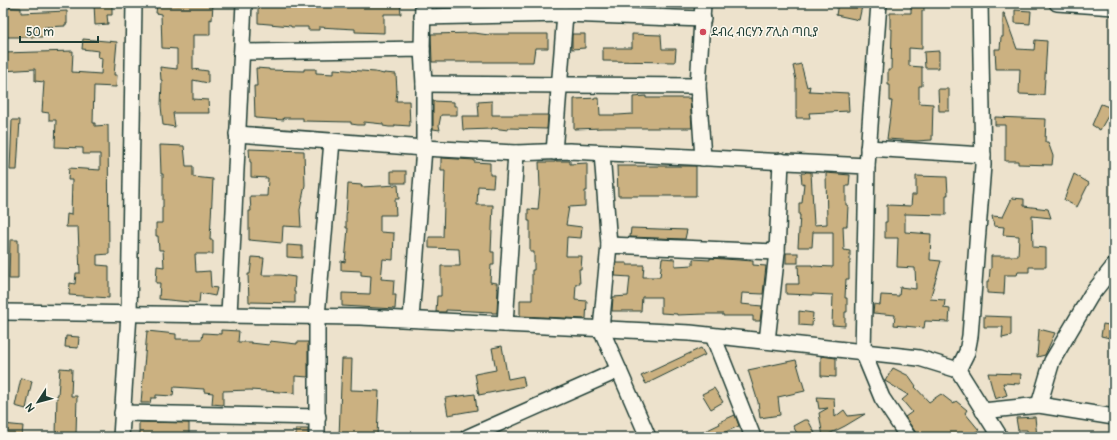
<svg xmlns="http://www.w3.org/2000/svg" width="1117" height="440" font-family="Pangolin,'Noto Sans Ethiopic',sans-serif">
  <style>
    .building { fill: #cbb181; stroke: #1f3d34 }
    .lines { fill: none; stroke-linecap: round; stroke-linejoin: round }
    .minor-casing { stroke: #1f3d34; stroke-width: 18 }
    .minor { stroke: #fbf7ec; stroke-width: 15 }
    .poi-dot { fill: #d1495b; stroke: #fbf7ec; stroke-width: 1.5 }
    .labels { text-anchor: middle; stroke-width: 3; stroke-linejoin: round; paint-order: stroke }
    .poi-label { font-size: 12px; fill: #1f3d34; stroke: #fbf7ec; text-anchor: start }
  </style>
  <rect width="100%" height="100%" fill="#ede2cc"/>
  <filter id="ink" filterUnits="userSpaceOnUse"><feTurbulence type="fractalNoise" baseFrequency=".025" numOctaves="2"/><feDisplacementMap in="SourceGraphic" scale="8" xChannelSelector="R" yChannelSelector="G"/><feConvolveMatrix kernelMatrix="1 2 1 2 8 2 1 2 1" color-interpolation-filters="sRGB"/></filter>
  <g filter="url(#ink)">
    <g class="building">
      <polygon points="94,3 112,3 112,15 107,15 108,24 95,25"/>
      <polygon points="180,3 213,3 212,20 210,19 210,35 193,35 193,69 208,71 208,83 193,80 193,99 208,100 209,113 173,113 175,127 163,125 161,106 162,80 161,80 160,67 177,69 177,49 162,48 161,14 156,13 157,4 180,5"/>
      <polygon points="258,3 400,3 401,14 384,14 384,33 355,32 355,29 319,27 319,30 308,30 308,27 291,27 291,26 258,23"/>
      <polygon points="838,3 849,3 862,6 859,20 836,15"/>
      <polygon points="911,3 924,3 924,11 922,11 922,49 909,48 909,66 922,67 922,86 919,86 919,103 933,104 932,140 916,141 887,139 892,101 890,101 890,85 888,85 888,70 891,70 892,29 890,29 890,13 911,13"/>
      <polygon points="3,7 21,8 21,13 67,11 67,24 65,24 65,26 44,27 44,37 3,37"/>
      <polygon points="1015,10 1031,11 1030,24 1015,23"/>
      <polygon points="1003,13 1004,13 1017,49 1034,50 1035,40 1047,41 1044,95 1019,94 1020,69 996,69 995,49 1000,49 1001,37 1003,37"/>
      <polygon points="474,33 489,35 489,34 548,34 548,48 535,48 533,62 432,62 431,34"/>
      <polygon points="572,34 585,34 585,48 572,49"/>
      <polygon points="632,34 661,35 662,49 676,49 675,62 603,61 603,48 632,48"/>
      <polygon points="83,39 117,42 114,75 117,75 116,87 94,86 93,123 95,123 95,126 108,125 109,254 97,255 97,265 109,266 109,298 69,295 70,283 75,284 76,273 80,273 78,227 66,227 67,214 71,215 72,180 68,180 69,168 100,170 100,154 83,154 83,148 55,147 56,120 49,120 49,113 42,112 44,82 35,81 35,69 3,71 3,53 73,51 72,72 101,74 102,58 98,57 99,51 82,49"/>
      <polygon points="939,51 939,68 925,68 924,52"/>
      <polygon points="801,64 807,87 810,86 809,91 848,93 849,111 809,113 810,118 796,118 796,80 793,66"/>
      <polygon points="256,68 269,69 269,70 304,71 304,69 316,69 316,73 334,74 334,69 375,72 384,74 384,73 396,74 397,91 396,101 409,101 410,126 395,125 395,127 389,127 383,126 383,124 364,122 364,125 358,125 351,124 351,122 303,121 303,118 283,118 284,120 255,118 254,86 257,86"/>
      <polygon points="938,89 949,89 949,111 939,111"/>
      <polygon points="646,96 646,98 690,98 692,128 603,128 574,129 574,99 599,98 600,115 618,115 633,114 633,97"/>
      <polygon points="433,101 454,102 454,106 457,106 457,115 441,115 439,125 440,130 433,129"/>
      <polygon points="492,101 492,115 548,115 547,129 508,128 508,130 492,128 492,129 463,130 462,116 479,116 478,102"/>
      <polygon points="1101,104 1114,109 1114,113 1111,117 1108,116 1100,130 1092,125"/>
      <polygon points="995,117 1046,119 1045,142 1048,142 1053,156 1052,165 1018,164 1018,161 1005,161 1005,125 995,125"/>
      <polygon points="12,120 20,120 17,170 10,170"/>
      <polygon points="160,145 184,146 186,166 193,166 193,177 213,179 210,240 213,240 213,254 195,254 196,272 210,271 211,287 217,288 215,296 200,293 199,303 159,299 160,283 156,283 157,266 164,267 163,250 159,250 158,236 156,236 156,223 162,223 162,207 163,207 163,174 161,174"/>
      <polygon points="249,149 304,151 305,185 300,210 301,227 283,226 282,243 249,240 249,211 251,211 250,196 267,196 268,178 251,177 251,162 250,162"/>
      <polygon points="441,158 474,160 474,162 490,163 490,175 494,175 493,187 478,186 477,205 493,205 491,252 494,252 494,265 491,265 490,282 497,283 497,288 498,289 497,313 492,313 492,312 472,311 446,310 446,312 436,312 437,296 441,296 441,266 460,266 459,249 429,248 429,237 443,237 445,170 441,170"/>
      <polygon points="555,161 570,161 570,164 587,163 587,191 585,191 585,206 569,207 566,225 582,227 581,238 567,237 566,256 582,256 581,269 579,269 580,284 576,284 575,300 587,301 586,319 520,316 520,300 532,300 532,270 534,270 534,252 530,252 530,221 528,221 528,209 538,210 540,188 539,162 555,162"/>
      <polygon points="617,166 696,166 696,196 618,196"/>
      <rect x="391" y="171" width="15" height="12"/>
      <polygon points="806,172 811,172 814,225 827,224 826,173 850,175 849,186 846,186 846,205 848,205 847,226 843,226 844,250 850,251 850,264 849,264 849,279 846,279 845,298 847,298 847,312 845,312 845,326 832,325 833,295 812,294 812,295 786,294 786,284 799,284 798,265 812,265 812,266 833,267 833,232 813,232 812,247 798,247 800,215 799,215 799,203 802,203 804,183 802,184 801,173 805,173"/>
      <polygon points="1074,174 1089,183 1077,207 1064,200"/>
      <polygon points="916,176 947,177 948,195 946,195 946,215 905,214 905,232 931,234 930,260 941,261 930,299 945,300 944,308 950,309 949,322 925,321 924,328 894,325 895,315 873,313 874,304 880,305 881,295 899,296 900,287 916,289 915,268 897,267 898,238 885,238 885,222 887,222 887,205 911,206 912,195 916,195"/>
      <polygon points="348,184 362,185 361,187 398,185 399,199 395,199 396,215 380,215 380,232 394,233 393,260 383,259 381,279 394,280 393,295 396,295 395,309 342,306 342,293 370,294 371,276 361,275 361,271 341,270 341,261 345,262 348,228 346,228 346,217"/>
      <polygon points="1012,198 1024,199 1024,206 1048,209 1051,218 1032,216 1033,247 1046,248 1046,267 1029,267 1029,272 1018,272 1017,275 1005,275 1004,294 987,293 987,281 989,281 990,269 991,269 991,256 1018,256 1019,236 1003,235 1004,227 994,226 992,216 1003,217"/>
      <polygon points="631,228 687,230 685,239 630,237"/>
      <polygon points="10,240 18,240 18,279 9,279"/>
      <polygon points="287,245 302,246 302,258 287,257"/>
      <rect x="786" y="253" width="12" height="10"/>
      <polygon points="252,257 264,258 262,275 281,275 295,277 294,292 295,292 295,303 249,302 248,274 250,274"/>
      <polygon points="662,258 675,259 675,266 693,265 693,259 710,260 710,258 753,261 753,265 766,266 763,294 742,293 741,304 762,306 760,321 753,321 753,316 723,316 723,314 706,314 677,315 677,314 661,313 661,297 642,297 641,311 612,311 613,297 628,296 630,277 615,276 616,263 627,263 627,265 644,265 643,277 660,277"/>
      <polygon points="799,311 813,313 812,326 799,325"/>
      <polygon points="984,316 1011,317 1011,336 1002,338 1003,327 984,327"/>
      <polygon points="1103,324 1114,326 1114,339 1101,336"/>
      <polygon points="1039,329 1055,333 1045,355 1037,357"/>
      <polygon points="221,330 239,331 238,342 251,342 251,343 269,345 270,341 297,344 297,342 308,342 308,377 295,376 295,393 250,390 223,391 223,405 212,404 213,393 204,392 204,389 174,387 173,396 156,395 156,398 151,398 150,403 141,403 147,331 176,334 176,339 202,339 203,333 221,334"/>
      <polygon points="66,336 79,337 78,348 65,347"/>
      <polygon points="502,346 508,379 523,376 525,386 479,395 475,374 496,370 492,348"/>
      <polygon points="701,348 705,355 646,384 641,376"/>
      <polygon points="821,356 836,358 836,377 821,376"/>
      <polygon points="342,359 352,359 351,390 379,391 377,437 339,437"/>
      <polygon points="796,360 805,391 778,397 780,415 760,418 758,402 748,370"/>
      <polygon points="60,368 72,369 71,396 77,396 76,435 56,435 57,395 58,395"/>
      <polygon points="893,368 909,376 916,386 915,387 929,402 941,394 954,404 956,401 967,410 965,413 979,430 967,437 919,437 905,417 912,412 902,400 908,395 885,381"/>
      <polygon points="988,373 1021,374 1020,384 1003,383 1007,395 995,399"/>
      <polygon points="21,378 32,381 26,409 15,406"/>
      <polygon points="714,388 723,402 711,409 702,394"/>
      <polygon points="475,394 477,410 448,415 445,398"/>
      <polygon points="817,397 834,398 835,417 844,410 848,416 865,414 845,426 823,437 819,413 828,408 819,409"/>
      <polygon points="735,415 739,426 714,437 693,437 720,424 719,422"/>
      <polygon points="1035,417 1037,437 1028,437 1027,430 1018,430 1016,418"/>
      <polygon points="804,420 808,420 817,437 799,437 793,426"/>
      <polygon points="139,422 189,423 189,437 139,437"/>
      <polygon points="3,424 23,426 22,437 3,437"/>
      <rect x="296" y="429" width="12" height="8"/>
    </g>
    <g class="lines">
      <g class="minor-casing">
        <g id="minor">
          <polyline points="1057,3 1114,7"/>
          <polyline points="565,14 703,19"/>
          <polyline points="422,17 565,14 554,152"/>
          <polyline points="422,49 423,3"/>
          <polyline points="242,52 422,49 424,84 424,148 411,319"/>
          <polyline points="424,84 698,86"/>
          <polyline points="237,134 424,148 516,153 569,151 867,166 863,352 882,398 908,437"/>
          <polyline points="868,148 983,155"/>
          <polyline points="602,153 609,245"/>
          <polyline points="703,158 698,86 703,3"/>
          <polyline points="867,166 879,3"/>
          <polyline points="3,312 360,317 690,333 919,358 958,370 1000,437"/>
          <polyline points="229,315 244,3"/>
          <polyline points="505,324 516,153"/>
          <polyline points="713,336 753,437"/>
          <polyline points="767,341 777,252 781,161"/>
          <polyline points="958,370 967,352 970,336 983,165 980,3"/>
          <polyline points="1039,405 1052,361 1091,295 1114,266"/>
          <polyline points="983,411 1039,405 1114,417"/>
          <polyline points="122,413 318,417"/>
          <polyline points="121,437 129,314 134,3"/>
          <polyline points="317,437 317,316 332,141"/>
          <polyline points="468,437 619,370"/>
          <polyline points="648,437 601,329 609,245 777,252"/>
        </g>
      </g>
      <use href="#minor" class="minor"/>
    </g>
  </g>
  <circle class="poi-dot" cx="703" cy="32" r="4"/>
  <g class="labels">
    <g class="poi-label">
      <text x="711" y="36">ደብረ ብርሃን ፖሊስ ጣቢያ</text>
    </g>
  </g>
  <rect width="1117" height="440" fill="none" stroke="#fbf7ec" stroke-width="16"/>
  <rect x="8" y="8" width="1101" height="424" fill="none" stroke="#1f3d34" stroke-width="1.5" filter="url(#ink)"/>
  <g transform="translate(38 402) rotate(234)" stroke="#fbf7ec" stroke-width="3" paint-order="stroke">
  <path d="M0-3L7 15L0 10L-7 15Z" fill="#1f3d34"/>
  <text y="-6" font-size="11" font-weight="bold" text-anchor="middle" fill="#1f3d34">N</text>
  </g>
  <path d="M20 36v6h78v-6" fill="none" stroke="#1f3d34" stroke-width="2"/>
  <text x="26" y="36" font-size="12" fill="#1f3d34" stroke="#fbf7ec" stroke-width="3" paint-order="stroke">50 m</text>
</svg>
